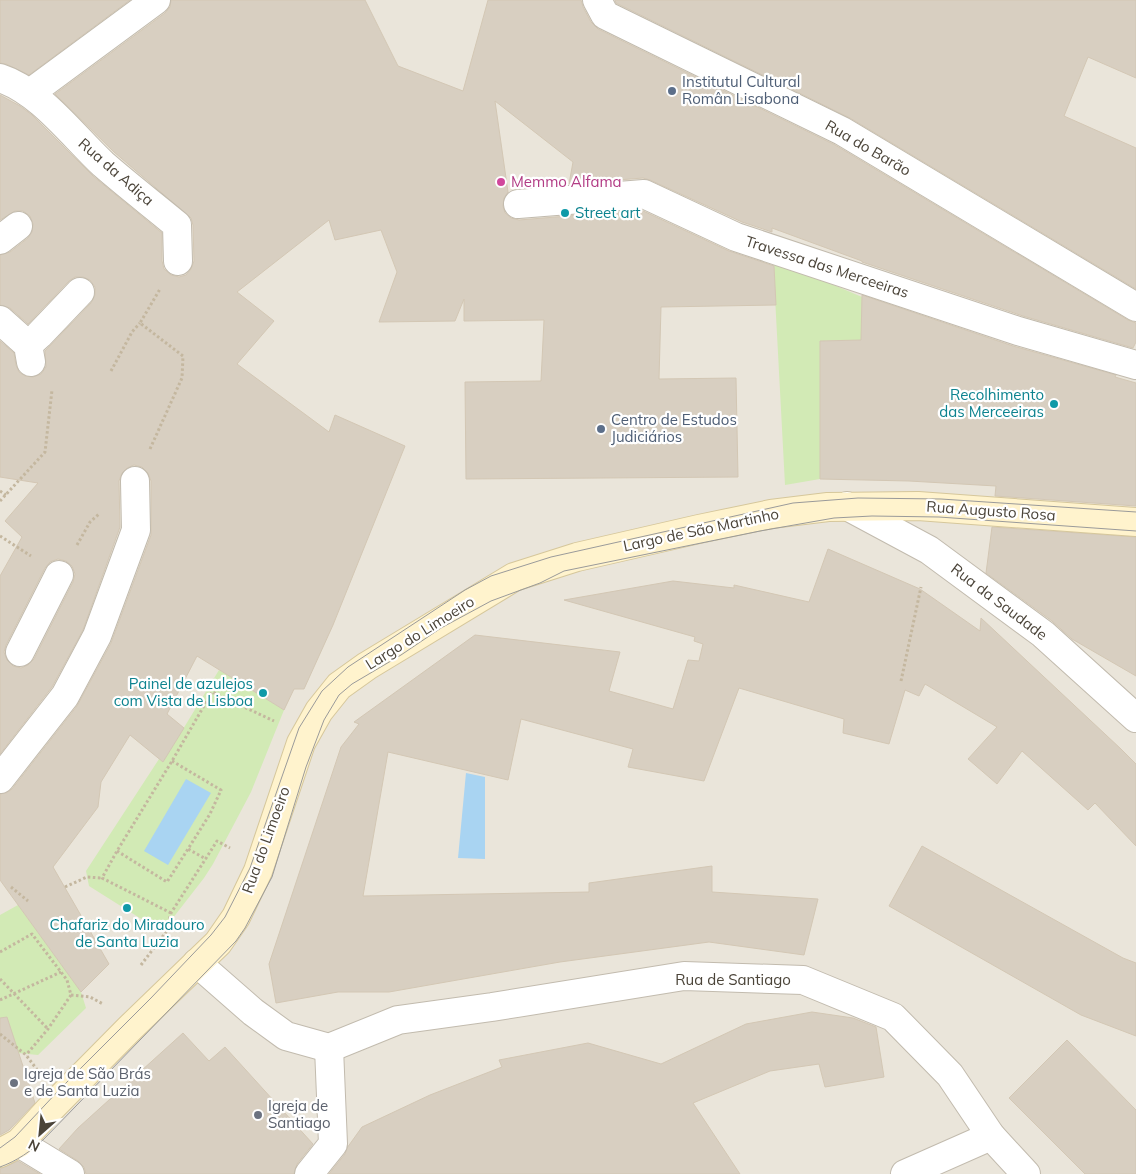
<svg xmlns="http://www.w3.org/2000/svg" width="1136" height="1174" font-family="Mulish,sans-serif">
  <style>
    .residential { fill: #eae5da }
    .green { fill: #d2eab5 }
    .water { fill: #a9d4f2 }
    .building { fill: #d8cfc1; stroke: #d3c7b4; fill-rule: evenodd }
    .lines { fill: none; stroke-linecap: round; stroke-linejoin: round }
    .street-casing { stroke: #c2bbae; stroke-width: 30 }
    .secondary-casing { stroke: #d6c79b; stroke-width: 30 }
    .path { stroke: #c4b79f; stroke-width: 3; stroke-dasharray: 2.5 2.5; stroke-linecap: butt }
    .street { stroke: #fff; stroke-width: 28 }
    .secondary { stroke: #fff3cd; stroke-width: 28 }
    .tram { stroke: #9a9a9a; stroke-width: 1 }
    .service-dot { fill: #5c6f8a; stroke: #fff; stroke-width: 2 }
    .hotel-dot { fill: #d1479c; stroke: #fff; stroke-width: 2 }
    .culture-dot { fill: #0f9aa8; stroke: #fff; stroke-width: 2 }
    .worship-dot { fill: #6b7280; stroke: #fff; stroke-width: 2 }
    .labels { text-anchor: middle; stroke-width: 4.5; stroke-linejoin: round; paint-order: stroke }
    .service-label { font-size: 15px; fill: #4e5e75; stroke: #fff; text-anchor: start }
    .street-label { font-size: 15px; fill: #4b4439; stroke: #fff }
    .hotel-label { font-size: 15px; fill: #b23c85; stroke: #fff; text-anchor: start }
    .culture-label { font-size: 15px; fill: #0d838f; stroke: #fff; text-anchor: end }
    .worship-label { font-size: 15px; fill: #5b616d; stroke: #fff; text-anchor: start }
  </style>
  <rect width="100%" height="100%" fill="#f6f3ec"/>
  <rect class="residential" x="0" y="0" width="1136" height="1174"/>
  <g class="green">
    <polygon points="773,259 862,297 861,340 820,341 820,479 785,485"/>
    <polygon points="219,670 284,710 251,792 213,864 204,878 162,932 89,886 86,871 159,759 163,762"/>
    <polygon points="18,905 81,992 86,1008 38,1055 18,1053 0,1058 0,915"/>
  </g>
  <g class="water">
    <polygon points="466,773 485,777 485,859 458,858"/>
    <polygon points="186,779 211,793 168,865 144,851"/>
  </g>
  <g class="building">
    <polygon points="0,0 130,0 29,75 6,64 0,63"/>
    <path d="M171,0H365L398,66L463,91L488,0H581L583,7L591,22L598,29L835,145L1128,320L1136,323V342L1133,348L1023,316L862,262V261L772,228V232L742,222L650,180L643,178L569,184L573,162L495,101L508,192L504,198L503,206L505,213L511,218L519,220L641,210L729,251L774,266L776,305L661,307L659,379L736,378L738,477L466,479L465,382L541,381L544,320L464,321V299L455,321L379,322L397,272L381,230L335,240L329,220L237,292L274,321L237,364L329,432L335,415L405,446L333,625L304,689H294L284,710L197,656L167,714L184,728L163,762L130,735L101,782L98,807L53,867L109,964L81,992L0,880V794L6,793L12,789L77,706L111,643L151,535V481L148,473L142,467L134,465L127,468L122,473L119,481L120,527L83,630L52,687L0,754V576L22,537L5,521L38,483L0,477V341L14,353L16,365L19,372L25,376L33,377L41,374L46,367L45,351L91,303L95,295V287L90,280L83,277H75L69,281L28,324L10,308L0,305V255L10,252L28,238L32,232L33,224L30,216L23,211H15L0,220V95L20,106L32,115L93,176L162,233V261L164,269L171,275L179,277L186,275L191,269L194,261L193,225L191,218L114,152L55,94L165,13L170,7ZM58,559L66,561L72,566L75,574L73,582L34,659L28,665L21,668L13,666L7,660L4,652L6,645L45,568L50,562Z"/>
    <polygon points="615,0 1136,0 1136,78 1088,57 1064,116 1136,148 1136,289 850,118 616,3"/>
    <polygon points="862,295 1013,346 1116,375 1115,377 1136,383 1136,506 995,496 996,486 909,481 820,479 820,341 861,340"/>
    <polygon points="992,527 1136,537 1136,676 1072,639 1052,621 986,573"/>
    <polygon points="828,549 920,589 980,631 981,618 1121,749 1136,764 1136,846 1095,803 1088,810 1022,751 997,784 968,759 997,727 925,684 919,696 905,690 889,744 843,733 844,719 739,688 704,781 628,767 633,749 521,719 508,780 388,752 363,896 589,892 589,883 712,866 712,892 818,899 804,955 709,942 560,962 389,992 338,992 276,1003 269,964 341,747 359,724 354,722 475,635 620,652 609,691 673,709 688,660 699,661 703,644 694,641 695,637 564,600 673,581 734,588 734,585 809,602"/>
    <polygon points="922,846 1123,958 1136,963 1136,1036 1081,1015 889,906"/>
    <polygon points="812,1012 853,1018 876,1027 884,1077 825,1087 819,1064 770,1071 693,1103 740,1174 329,1174 345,1154 347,1148 362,1127 430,1095 502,1067 499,1060 588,1043 661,1064 746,1024"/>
    <polygon points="7,1017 35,1103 9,1130 0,1135 0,1018"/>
    <polygon points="183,1033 209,1061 225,1047 313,1144 297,1164 294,1174 86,1174 84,1167 78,1161 59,1149 78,1128"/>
    <polygon points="1067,1040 1136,1110 1136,1174 1085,1174 1009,1098"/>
    <polygon points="18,1161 40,1174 0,1174 0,1169"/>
  </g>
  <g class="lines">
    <g class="street-casing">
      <g id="street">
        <polyline points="597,0 605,15 842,131 1136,307"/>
        <path d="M0,78C40,91 72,135 103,164C127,185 153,205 177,225L178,261"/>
        <polyline points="30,93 156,0"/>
        <polyline points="518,204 644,194 736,237 1018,331 1136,365"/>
        <polyline points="0,240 18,226"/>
        <polyline points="0,320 28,345 31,362"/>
        <polyline points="28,345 39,335 80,292"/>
        <polyline points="847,506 929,550 1043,634 1136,718"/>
        <polyline points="20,652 59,575"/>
        <polyline points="0,779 65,696 97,636 136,530 135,481"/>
        <polyline points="197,963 253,1012 286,1036 329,1048 398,1020 492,1007 684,976 803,980 893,1017 950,1075 991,1136 1026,1174"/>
        <polyline points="19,1143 70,1174"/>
        <polyline points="309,1174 333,1144 329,1048"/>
        <polyline points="905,1174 991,1136"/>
      </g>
    </g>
    <g class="secondary-casing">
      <polyline id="secondary" points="0,1153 19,1143 50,1109 128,1030 218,943 236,917 258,871 301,743 319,711 339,686 367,666 514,577 577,557 699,529 771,514 828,507 918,506 1136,522"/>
    </g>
    <g class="path">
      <polyline points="111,371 132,332 140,323"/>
      <polyline points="150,449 182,378 183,356 140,323 160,289"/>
      <polyline points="0,491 6,495"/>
      <polyline points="0,501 45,452 52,390"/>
      <polyline points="0,536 31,556"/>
      <polyline points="77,545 90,522 99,514"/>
      <polyline points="901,681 921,587"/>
      <polyline points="172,761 221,790 210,814 188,849 206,859"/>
      <polyline points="117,851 167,882 188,849"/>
      <polyline points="11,887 28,901"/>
      <polyline points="65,887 87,877 102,878"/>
      <polyline points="171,913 102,878 117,851 172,761 212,692 274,721"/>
      <polyline points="0,952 32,934 67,980 71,995 48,1029 26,1055"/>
      <polyline points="141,965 166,932 171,913 217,841 230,848"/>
      <polyline points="0,979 48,1029"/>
      <polyline points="71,995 90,997 103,1004"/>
      <polyline points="0,1000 61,972"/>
      <polyline points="0,1034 26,1055 38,1071"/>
    </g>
    <use href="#street" class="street"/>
    <use href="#secondary" class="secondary"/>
    <g class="tram">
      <polyline points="0,1148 15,1137 60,1089 151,998 211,935 225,917 250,868 299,728 322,691 348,667 465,590 491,576 551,557 793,503 858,498 941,499 1136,512"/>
      <path d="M0,1167C17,1161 31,1151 44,1139L236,941L245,928L272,877L306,767L324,720L339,695L352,684L401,655L441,628L491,601L540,583L564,571L760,531L834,518L872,516L939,517L1136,531"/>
    </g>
  </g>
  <g class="service-dot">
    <circle cx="672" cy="91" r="5"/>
    <circle cx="601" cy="429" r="5"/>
  </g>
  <circle class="hotel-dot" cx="501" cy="182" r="5"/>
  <g class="culture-dot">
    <circle cx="565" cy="213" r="5"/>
    <circle cx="1054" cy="404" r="5"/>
    <circle cx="263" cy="693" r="5"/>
    <circle cx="127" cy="908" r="5"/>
  </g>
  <g class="worship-dot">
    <circle cx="14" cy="1083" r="5"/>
    <circle cx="258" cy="1115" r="5"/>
  </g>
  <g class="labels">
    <g class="service-label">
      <text x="682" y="87">Institutul Cultural<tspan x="682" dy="17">Român Lisabona</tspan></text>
      <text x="611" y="425">Centro de Estudos<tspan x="611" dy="17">Judiciários</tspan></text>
    </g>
    <g class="street-label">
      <text transform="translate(868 148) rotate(30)" y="5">Rua do Barão</text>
      <text transform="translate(116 172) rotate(41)" y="5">Rua da Adiça</text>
      <text transform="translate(827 267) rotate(18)" y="5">Travessa das Merceeiras</text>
      <text transform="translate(991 511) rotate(4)" y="5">Rua Augusto Rosa</text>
      <text transform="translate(701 530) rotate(-12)" y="5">Largo de São Martinho</text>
      <text transform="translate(999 602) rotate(37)" y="5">Rua da Saudade</text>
      <text transform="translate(420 633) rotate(-32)" y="5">Largo do Limoeiro</text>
      <text transform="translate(266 840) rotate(-70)" y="5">Rua do Limoeiro</text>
      <text x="733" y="985">Rua de Santiago</text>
    </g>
    <g class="hotel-label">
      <text x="511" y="187">Memmo Alfama</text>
    </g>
    <g class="culture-label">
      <text x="575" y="218" text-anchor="start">Street art</text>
      <text x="1044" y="400">Recolhimento<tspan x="1044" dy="17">das Merceeiras</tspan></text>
      <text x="253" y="689">Painel de azulejos<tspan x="253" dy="17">com Vista de Lisboa</tspan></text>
      <text x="127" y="930" text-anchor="middle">Chafariz do Miradouro<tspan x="127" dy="17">de Santa Luzia</tspan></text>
    </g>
    <g class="worship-label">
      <text x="24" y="1079">Igreja de São Brás<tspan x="24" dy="17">e de Santa Luzia</tspan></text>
      <text x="268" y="1111">Igreja de<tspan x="268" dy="17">Santiago</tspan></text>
    </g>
  </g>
  <g transform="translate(40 1134) rotate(207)" stroke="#ffffff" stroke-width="4" paint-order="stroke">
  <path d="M0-4L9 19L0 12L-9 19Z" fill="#4b4439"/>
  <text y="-8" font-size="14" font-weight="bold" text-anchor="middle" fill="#4b4439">N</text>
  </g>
</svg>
